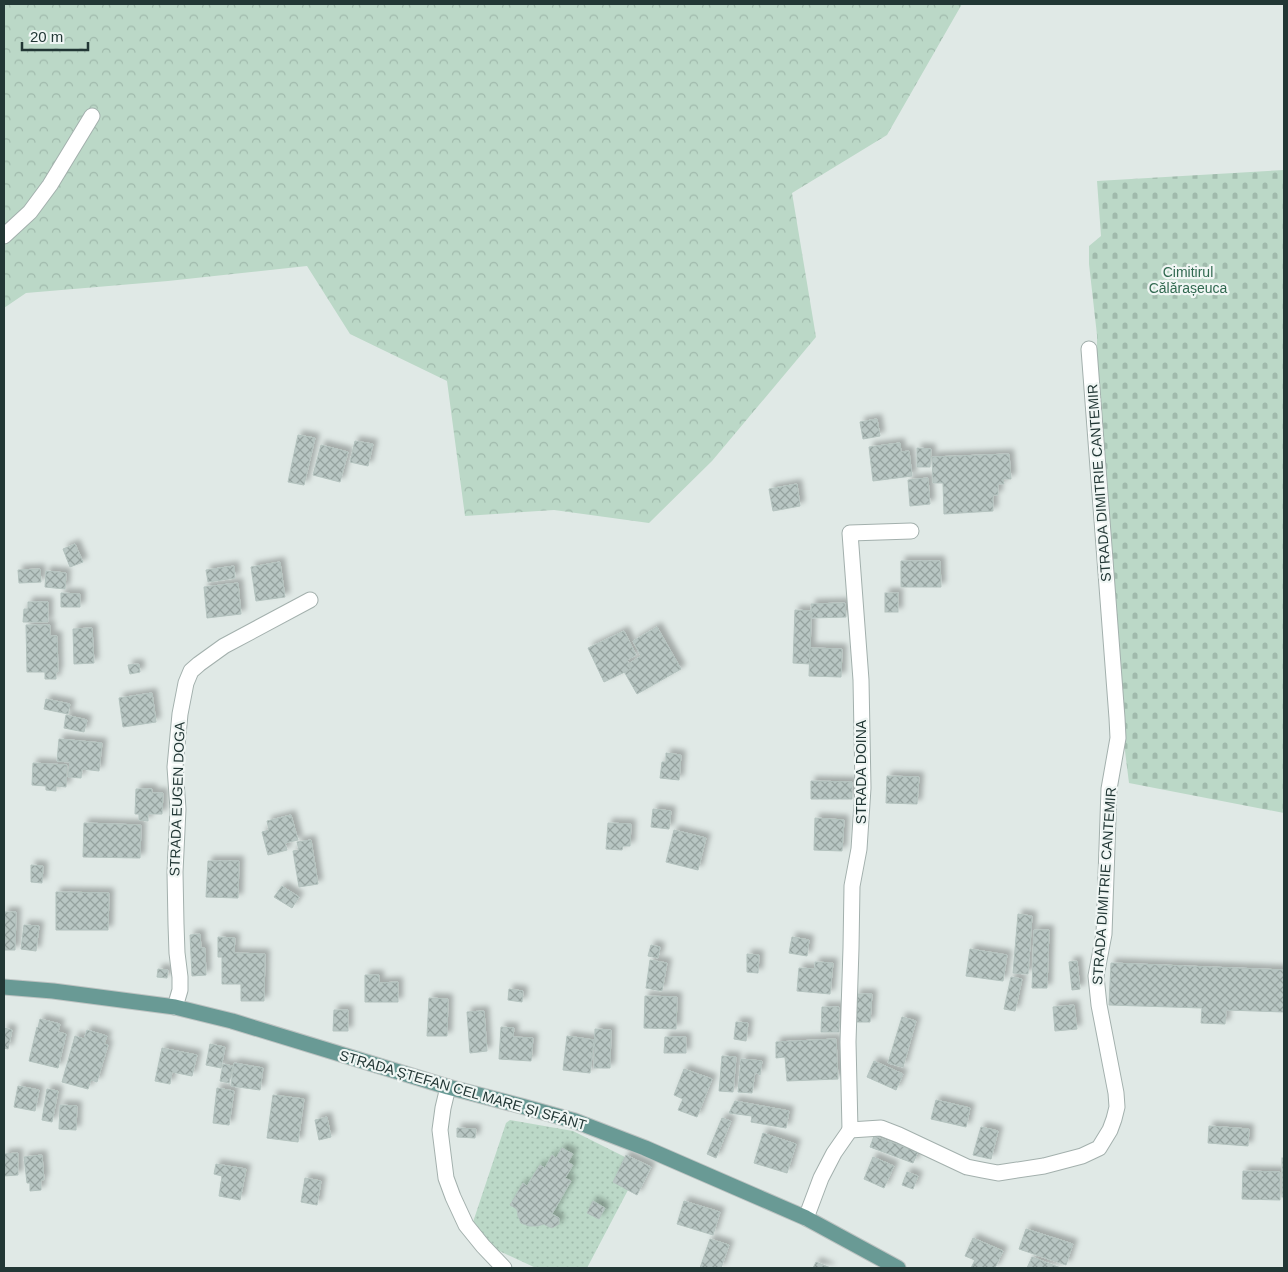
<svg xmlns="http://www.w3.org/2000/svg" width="1288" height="1272" font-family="Helvetica,sans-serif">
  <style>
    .grass { fill: url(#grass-dots) }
    .forest { fill: url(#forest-crowns) }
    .cemetery { fill: url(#cemetery-stones) }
    .building { fill: url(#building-cross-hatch); stroke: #b3c2be; filter: url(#shadow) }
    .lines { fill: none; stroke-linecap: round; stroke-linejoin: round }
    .minor-casing { stroke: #a3b0ad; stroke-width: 17 }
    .primary-casing { stroke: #bdc3c2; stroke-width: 17 }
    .minor { stroke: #fff; stroke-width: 15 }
    .primary { stroke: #699a95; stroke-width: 15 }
    .labels { text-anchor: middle; stroke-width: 4.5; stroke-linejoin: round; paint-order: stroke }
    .park-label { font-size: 14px; fill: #316950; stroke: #f0f6f4 }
    .street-label { font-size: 14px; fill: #223735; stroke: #f0f6f4 }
  </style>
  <defs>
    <pattern id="grass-dots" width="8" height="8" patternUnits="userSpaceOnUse" patternTransform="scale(1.25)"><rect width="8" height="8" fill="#bbd8c7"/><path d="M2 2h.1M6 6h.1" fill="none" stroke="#a0baac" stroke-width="1.8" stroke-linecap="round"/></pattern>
    <pattern id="forest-crowns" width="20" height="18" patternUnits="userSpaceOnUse" patternTransform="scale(1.25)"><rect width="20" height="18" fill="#bbd8c7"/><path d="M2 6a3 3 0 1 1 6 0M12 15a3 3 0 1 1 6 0" fill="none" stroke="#a0baac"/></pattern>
    <pattern id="cemetery-stones" width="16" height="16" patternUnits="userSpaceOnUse" patternTransform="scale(1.25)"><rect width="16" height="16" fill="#bbd8c7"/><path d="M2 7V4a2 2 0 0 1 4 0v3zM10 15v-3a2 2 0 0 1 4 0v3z" fill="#a0baac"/></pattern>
    <pattern id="building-cross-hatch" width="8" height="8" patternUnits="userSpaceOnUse" patternTransform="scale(1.25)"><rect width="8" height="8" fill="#b8c6c3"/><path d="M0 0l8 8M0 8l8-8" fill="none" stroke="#95a29f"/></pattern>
    <filter id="shadow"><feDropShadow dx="4.5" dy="-4.5" stdDeviation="2.5" flood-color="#0004"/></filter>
  </defs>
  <rect width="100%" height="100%" fill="#e0e9e6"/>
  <polygon class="grass" points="510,1120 573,1131 625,1157 613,1182 628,1190 587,1268 536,1268 493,1248 483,1239 473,1222 506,1123"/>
  <polygon class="forest" points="4,4 962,4 887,135 792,193 816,337 712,461 649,523 554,510 465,516 447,381 350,334 307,266 168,281 26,293 4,308"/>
  <polygon class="cemetery" points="1284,170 1284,813 1129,783 1125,751 1097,360 1097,335 1089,264 1089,246 1101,236 1097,181"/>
  <g class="building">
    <polygon points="877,419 880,436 863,439 860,422"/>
    <polygon points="298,435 315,438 304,485 288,482"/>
    <polygon points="355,441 373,444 368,466 350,462"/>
    <polygon points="900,443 901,452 909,451 912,476 873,481 869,447"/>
    <polygon points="321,445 348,452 340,482 313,475"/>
    <polygon points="917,448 931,449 930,467 917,467"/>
    <polygon points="1009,454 1011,479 1003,479 1004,484 998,484 998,495 993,495 993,511 944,514 943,483 933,483 932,457"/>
    <polygon points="928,478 930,504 910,506 908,480"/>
    <polygon points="797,484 800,506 773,511 769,489"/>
    <polygon points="75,544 83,562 70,567 63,549"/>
    <polygon points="901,561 940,561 941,587 901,587"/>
    <polygon points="280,562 285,597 256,601 251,567"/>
    <polygon points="234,566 235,578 208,582 206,570"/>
    <polygon points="40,569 41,582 19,583 18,570"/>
    <polygon points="46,571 66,573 65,589 45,587"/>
    <polygon points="238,583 241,614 207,618 204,587"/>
    <polygon points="61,593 80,594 80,607 61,607"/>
    <rect x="885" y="593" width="13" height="19"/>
    <polygon points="28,602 48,602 48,622 23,622 24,609 28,609"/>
    <polygon points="845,603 846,617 812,618 811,604"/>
    <polygon points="795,610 811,611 810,664 793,663"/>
    <polygon points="26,625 50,625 50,636 57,636 58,672 56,672 56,679 45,679 45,672 27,672"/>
    <polygon points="657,627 681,669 637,694 622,668 641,656 633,641"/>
    <polygon points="92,628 94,663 74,664 73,629"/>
    <polygon points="624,631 636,655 627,660 631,669 604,682 588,648"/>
    <polygon points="810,648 842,649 841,677 809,676"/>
    <polygon points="139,664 140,672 130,674 128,665"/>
    <polygon points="152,693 156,722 123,727 119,698"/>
    <polygon points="46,699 70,704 68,714 44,709"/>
    <polygon points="66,715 87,720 84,732 64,728"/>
    <polygon points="59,739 102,743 99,771 82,769 81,778 68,777 70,762 57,761"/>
    <polygon points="666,753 681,755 679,780 660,778 662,762 666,762"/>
    <polygon points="33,763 67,765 66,787 56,786 56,791 46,790 46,786 32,785"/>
    <polygon points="887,776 919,777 917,804 886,803"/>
    <polygon points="811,781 852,782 852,799 811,799"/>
    <polygon points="136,789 152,789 152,793 163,793 162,814 148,814 148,821 139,820 139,814 135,814"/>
    <polygon points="653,809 671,811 669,829 651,827"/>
    <polygon points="291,815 298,840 285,843 287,850 268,855 262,832 269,830 267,821"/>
    <polygon points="815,818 844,820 842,851 814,850"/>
    <polygon points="84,823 141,825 140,858 83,857"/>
    <polygon points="608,823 631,824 630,846 623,846 622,850 606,849"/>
    <polygon points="674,830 706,838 698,870 666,862"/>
    <polygon points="311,840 318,884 299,887 293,851 299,850 297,842"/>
    <polygon points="208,861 239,861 238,898 206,897"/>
    <polygon points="31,865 43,866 42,883 31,882"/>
    <polygon points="282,886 299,897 292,908 274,897"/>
    <polygon points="56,892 109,893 108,930 56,930"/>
    <polygon points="4,912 16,912 15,950 4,950"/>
    <polygon points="1018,914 1032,916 1028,974 1013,973"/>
    <polygon points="24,925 39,926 36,951 21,949"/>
    <polygon points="1034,930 1049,930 1047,988 1032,988"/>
    <polygon points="200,934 201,948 205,948 206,975 192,976 190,935"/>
    <polygon points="218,937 235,938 234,953 265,954 264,1001 241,1001 241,984 222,984 222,957 218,957"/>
    <polygon points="792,937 809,940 807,956 789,953"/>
    <polygon points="651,945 660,947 658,958 648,956"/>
    <polygon points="970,949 1007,955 1003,981 966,976"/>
    <polygon points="747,954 759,955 758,973 747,972"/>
    <polygon points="650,960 667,963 662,991 646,988"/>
    <polygon points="1077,961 1080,989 1072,990 1069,962"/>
    <polygon points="815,962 833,963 830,994 797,991 799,968 815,969"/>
    <polygon points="1111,963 1284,970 1284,1012 1226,1010 1225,1024 1201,1023 1202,1008 1109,1005"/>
    <polygon points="158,969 168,970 167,978 157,977"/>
    <polygon points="365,975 379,975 379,983 398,982 398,1002 365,1002"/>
    <polygon points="1011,977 1022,979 1015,1011 1004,1009"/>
    <polygon points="509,989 523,991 522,1002 508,1000"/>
    <polygon points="856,994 872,994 870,1022 854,1022"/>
    <polygon points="645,996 677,997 676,1029 644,1028"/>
    <polygon points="429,998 448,999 447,1036 427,1036"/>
    <polygon points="1074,1005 1077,1029 1055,1031 1053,1007"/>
    <polygon points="822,1007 839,1007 839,1032 821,1032"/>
    <polygon points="334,1010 348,1010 348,1031 333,1031"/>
    <polygon points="484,1011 487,1051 470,1053 467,1012"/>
    <polygon points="902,1017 916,1021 903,1067 888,1063"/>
    <polygon points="40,1019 60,1024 58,1032 66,1034 58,1068 29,1061 37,1027 38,1028"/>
    <polygon points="736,1022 748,1023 746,1041 734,1039"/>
    <polygon points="501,1027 514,1028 513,1037 533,1038 531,1061 499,1059"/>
    <polygon points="4,1028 12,1030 8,1049 4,1048"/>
    <polygon points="595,1029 611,1030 610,1068 594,1068"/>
    <polygon points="87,1030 107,1036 104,1044 108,1045 97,1082 91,1080 88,1089 62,1082 75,1036 84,1039"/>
    <polygon points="567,1036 594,1040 590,1073 563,1070"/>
    <polygon points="665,1037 686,1037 686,1053 664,1053"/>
    <polygon points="836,1039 838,1079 787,1081 785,1057 776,1058 776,1042"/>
    <polygon points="210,1044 225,1047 221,1068 206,1065"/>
    <polygon points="162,1048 197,1055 192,1076 172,1072 170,1084 155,1081"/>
    <polygon points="722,1056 736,1057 733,1092 719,1091"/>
    <polygon points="741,1059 762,1061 760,1075 755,1072 752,1093 738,1092"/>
    <polygon points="874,1061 903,1074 896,1090 867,1077"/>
    <polygon points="234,1063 263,1068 260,1090 231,1086"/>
    <polygon points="223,1064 233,1066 229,1083 220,1081"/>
    <polygon points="684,1069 712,1079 697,1117 678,1110 683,1099 674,1095"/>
    <polygon points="18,1086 39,1090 35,1111 14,1107"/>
    <polygon points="217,1088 234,1091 229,1125 213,1123"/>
    <polygon points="47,1089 58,1091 52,1122 42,1120"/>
    <polygon points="273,1095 304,1099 298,1142 267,1138"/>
    <polygon points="936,1100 970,1108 966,1127 931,1119"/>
    <polygon points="735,1101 789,1111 786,1128 751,1122 752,1116 729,1113"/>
    <polygon points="60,1105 77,1106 76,1130 59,1129"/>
    <polygon points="327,1117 331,1137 319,1140 315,1120"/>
    <polygon points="722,1118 731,1121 716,1158 707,1154"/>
    <polygon points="1209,1126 1249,1129 1248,1146 1208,1143"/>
    <polygon points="981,1127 998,1131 991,1159 973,1155"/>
    <polygon points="457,1128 476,1129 475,1138 457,1137"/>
    <polygon points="763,1133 796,1144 787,1173 754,1163"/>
    <polygon points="874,1136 918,1152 913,1163 870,1147"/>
    <polygon points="562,1148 573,1154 568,1162 573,1165 565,1178 571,1181 552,1214 559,1218 559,1224 552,1228 543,1224 538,1226 529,1226 521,1223 518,1216 517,1209 510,1205 523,1183 527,1186 540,1165 545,1168 552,1155 556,1158"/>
    <polygon points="18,1153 18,1175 4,1176 4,1154"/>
    <polygon points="42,1155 44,1180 41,1180 41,1190 30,1191 30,1183 27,1183 24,1157"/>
    <polygon points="626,1155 651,1167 637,1195 613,1182"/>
    <polygon points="873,1157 894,1166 884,1188 864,1179"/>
    <rect x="1282" y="1158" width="2" height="39"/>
    <polygon points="216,1164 246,1169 240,1200 219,1196 222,1176 214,1174"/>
    <polygon points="1243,1171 1280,1172 1280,1200 1242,1199"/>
    <polygon points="907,1172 918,1176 913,1189 902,1185"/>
    <polygon points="305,1178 321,1181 317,1205 301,1202"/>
    <polygon points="593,1201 605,1208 599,1219 587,1213"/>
    <polygon points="684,1201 720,1212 713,1235 677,1224"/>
    <polygon points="1026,1229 1073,1244 1066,1265 1019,1249"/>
    <polygon points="973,1238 1003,1251 995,1268 971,1268 975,1260 965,1256"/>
    <polygon points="710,1239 729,1245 721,1268 700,1268"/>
    <polygon points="1032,1257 1061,1268 1027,1268"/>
    <polygon points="816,1262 831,1268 813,1268"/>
  </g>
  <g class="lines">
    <g class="minor-casing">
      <g id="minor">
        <polyline points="4,236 30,212 50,185 92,116"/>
        <polyline points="175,1007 180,990 180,977 177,953 176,924 175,872 178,809 175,767 180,714 186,683 191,671 199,664 224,646 310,600"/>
        <polyline points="448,1087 443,1108 440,1130 446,1178 453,1197 466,1225 483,1246 504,1268"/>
        <polyline points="850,1130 881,1128 899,1135 967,1167 982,1170 998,1173 1044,1166 1082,1156 1099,1148 1110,1130 1114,1119 1117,1107 1116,1093 1099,1005 1096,976 1104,934 1109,789 1118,738 1117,718 1089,349"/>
        <polyline points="850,1130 848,1042 851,948 852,886 859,849 863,788 861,680 850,533 911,531"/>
        <polyline points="806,1218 821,1178 834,1153 850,1130"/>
      </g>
    </g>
    <g class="primary-casing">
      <polyline id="primary" points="4,987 53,991 175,1007 232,1021 448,1087 525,1107 575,1121 645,1148 806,1218 898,1268"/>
    </g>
    <use href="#minor" class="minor"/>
    <use href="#primary" class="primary"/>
  </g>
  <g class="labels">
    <g class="park-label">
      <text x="1188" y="277">Cimitirul<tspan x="1188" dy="16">Călărașeuca</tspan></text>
    </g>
    <g class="street-label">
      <text transform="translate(1099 483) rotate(-94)" y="5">STRADA DIMITRIE CANTEMIR</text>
      <text transform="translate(861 772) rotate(-90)" y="5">STRADA DOINA</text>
      <text transform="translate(177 799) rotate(-88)" y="5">STRADA EUGEN DOGA</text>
      <text transform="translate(1104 886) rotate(-86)" y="5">STRADA DIMITRIE CANTEMIR</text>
      <text transform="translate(463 1090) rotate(16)" y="5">STRADA ȘTEFAN CEL MARE ȘI SFÂNT</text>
    </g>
  </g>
  <rect width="1288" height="1272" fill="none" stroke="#223735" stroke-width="10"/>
  <path d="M22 42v8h66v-8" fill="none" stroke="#223735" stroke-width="2.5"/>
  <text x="30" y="42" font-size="15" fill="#223735" stroke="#f0f6f4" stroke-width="4" paint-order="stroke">20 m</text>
</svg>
